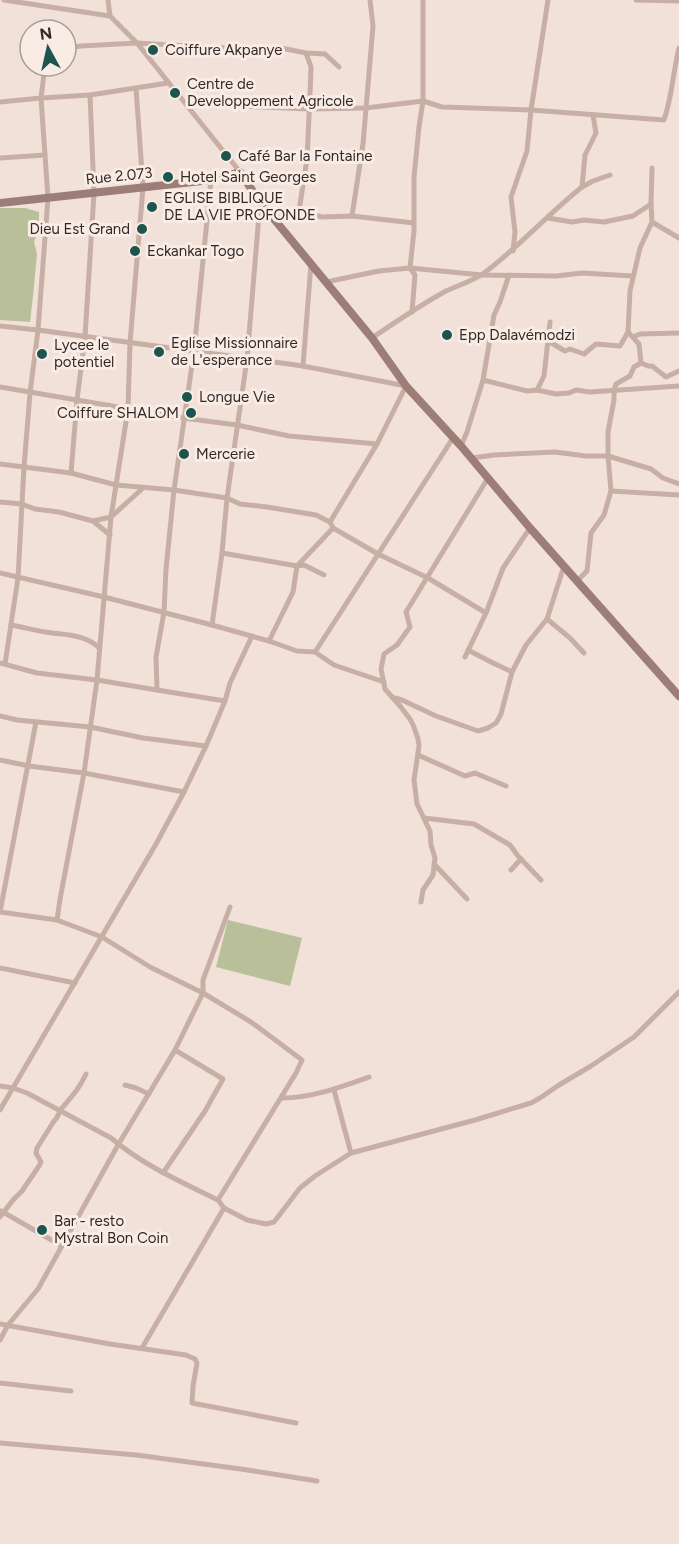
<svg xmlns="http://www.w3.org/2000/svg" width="679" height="1544" font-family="Figtree,sans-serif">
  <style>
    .green { fill: #b9bf99 }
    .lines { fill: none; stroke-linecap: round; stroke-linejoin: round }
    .street { stroke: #c8afa5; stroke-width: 5 }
    .secondary { stroke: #9c7d77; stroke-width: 8 }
    .poi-dot { fill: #1d544e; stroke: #f8ece5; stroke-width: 2 }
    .labels { text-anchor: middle; stroke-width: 6; stroke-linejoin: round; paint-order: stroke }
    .poi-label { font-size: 15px; fill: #342826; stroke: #f8ece5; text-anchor: start }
    .street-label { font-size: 15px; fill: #342826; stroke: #f8ece5 }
  </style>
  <rect width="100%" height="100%" fill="#f1e1d9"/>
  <g class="green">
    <polygon points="0,208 25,208 39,212 39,229 34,242 37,254 33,296 30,322 0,320"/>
    <polygon points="228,920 302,938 290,986 216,967"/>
  </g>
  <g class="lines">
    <g class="street">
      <polyline points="4,0 110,16"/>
      <polyline points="108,0 110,16 137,43 240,172"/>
      <polyline points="636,0 679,1"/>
      <polyline points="66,48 81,46 137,43 259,50 281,48 306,53 325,54 339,67"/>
      <polyline points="0,102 41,98 90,95 168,83"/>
      <path d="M186,104L309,109L366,108L423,101L442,107L531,110L664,120C672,97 673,72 679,48"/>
      <polyline points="0,158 45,155"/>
      <polyline points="582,187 593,181 610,175"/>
      <polyline points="260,203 247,359 227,498 222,553 212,625 269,641 297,651 315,652 334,665 384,682"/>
      <polyline points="651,204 652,168"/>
      <polyline points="299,211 307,159 310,95 311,67 306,53"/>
      <polyline points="352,216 363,144 373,26 370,0"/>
      <polyline points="548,218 572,222 584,220 604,222 633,216 651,204 652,222 679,238"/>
      <polyline points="275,219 299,211 322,217 352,216 414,223"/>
      <polyline points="513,251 515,232 511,197 527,151 531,110 548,0"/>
      <polyline points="326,282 379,271 410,268 482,275 556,276 582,273 633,276"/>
      <polyline points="412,312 415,275 410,268 414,231 414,177 419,127 423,101 423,0"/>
      <polyline points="0,326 38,330 303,366 406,386 377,444 330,522"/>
      <polyline points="633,337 640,334 679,333"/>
      <path d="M372,338C396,322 420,305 446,291C459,285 473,281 484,273C519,247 548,214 582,187L585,155L596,133L593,115"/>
      <polyline points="548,341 565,351 570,349 584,354 596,344 620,346 628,332"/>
      <polyline points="641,363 639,344 628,332 630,291 640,248 652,222"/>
      <polyline points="303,366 311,264"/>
      <polyline points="483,380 527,391 537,390 556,394 569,393 576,390 590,392 679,386"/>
      <polyline points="0,387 183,418 237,425 289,436 377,444"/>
      <polyline points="537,390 544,376 550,322"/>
      <polyline points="461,446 467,432 483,380 494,315 500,302 509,275"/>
      <polyline points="472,458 494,455 555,452 586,456 608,456 651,469 663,478 679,484"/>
      <polyline points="0,464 71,473 116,485 174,490 227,498 240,504 267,507 316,515 330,522 333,528 378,554 428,578 486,613"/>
      <polyline points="71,473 77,400 85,337 94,193 90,95"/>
      <polyline points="611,491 679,495"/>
      <polyline points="0,502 22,504 35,509 59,512 93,521 111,517 143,488"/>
      <polyline points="93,521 110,535"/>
      <polyline points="222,553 297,566 304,565 324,575"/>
      <polyline points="0,573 104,597 212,625"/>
      <polyline points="577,581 587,571 591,533 604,515 611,491 608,456 608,432 614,400 614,390 616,384 630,376 634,367 641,363 648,366 652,366 666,377 679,371"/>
      <polyline points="547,619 570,638 584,653"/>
      <path d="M11,625C22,627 33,630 45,632C63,635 86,634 99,648"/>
      <polyline points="269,641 293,592 297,566 333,528"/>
      <polyline points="468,650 493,663 512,672"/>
      <polyline points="315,652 453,438"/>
      <polyline points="465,657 486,613 503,568 530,528"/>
      <polyline points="0,663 37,673 97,680 157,690 156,657 164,612 166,569 174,490 194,351 211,180"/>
      <polyline points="5,664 18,578 24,467 30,393 38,330 48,198 41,98 45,66"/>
      <polyline points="157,690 225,701"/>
      <polyline points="395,698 402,700 436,716 478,731 488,728 496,723 501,714 512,672 526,645 547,619 564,566"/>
      <polyline points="0,716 17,720 90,727 143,738 206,746"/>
      <polyline points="418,755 465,776 475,773 506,786"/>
      <polyline points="0,760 29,766 84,773 184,792"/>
      <polyline points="424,818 474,824 510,845 518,856 541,880"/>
      <polyline points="434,864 467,899"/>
      <polyline points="511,870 521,859"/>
      <polyline points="421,902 423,890 433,875 435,858 431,845 430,831 417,804 414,780 419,746 418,739 414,727 410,719 400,706 385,689 381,669 384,654 397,645 410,627 406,612 488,478"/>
      <polyline points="0,912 57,920 102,937 150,967 203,993 251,1022 302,1060 296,1073 218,1200"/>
      <polyline points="0,912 36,722"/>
      <polyline points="57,920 60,899 84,773 97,680 111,517 128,409 130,343 143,187 136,88"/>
      <polyline points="0,968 75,983"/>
      <polyline points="125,1085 136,1088 149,1094"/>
      <path d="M0,1086L13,1088L27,1093L111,1138C143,1165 181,1182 218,1200L224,1208L247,1220L266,1224L274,1222L300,1188L315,1176L351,1153L475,1120L531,1103L540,1098L559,1085L591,1066L634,1037L679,992"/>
      <polyline points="334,1090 351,1153"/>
      <path d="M282,1098C311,1098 341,1087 369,1077"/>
      <polyline points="0,1110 156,844 184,792 206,746 225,701 230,683 252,636"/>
      <polyline points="163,1173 205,1111 223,1079 175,1050"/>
      <polyline points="1,1211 62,1246"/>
      <path d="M0,1217L13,1200L22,1191L39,1166L41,1162L36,1153L37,1148L54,1121C59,1117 58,1113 62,1108C73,1095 79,1089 86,1074"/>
      <polyline points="0,1324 110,1344 186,1355 195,1359 197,1363 193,1386 192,1403 296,1423"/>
      <polyline points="0,1340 8,1325 38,1289 118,1145 175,1050 203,993 203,980 230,907"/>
      <polyline points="142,1348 224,1208"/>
      <polyline points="0,1383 71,1391"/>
      <polyline points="0,1443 136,1455 241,1469 317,1481"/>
    </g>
    <polyline class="secondary" points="0,203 211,180 240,172 260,202 372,338 406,386 461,446 530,528 679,696"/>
  </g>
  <g class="poi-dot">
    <circle cx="153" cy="50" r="6"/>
    <circle cx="175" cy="93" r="6"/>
    <circle cx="226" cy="156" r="6"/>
    <circle cx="168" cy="177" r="6"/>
    <circle cx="152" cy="207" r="6"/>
    <circle cx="142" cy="229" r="6"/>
    <circle cx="135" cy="251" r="6"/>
    <circle cx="447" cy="335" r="6"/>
    <circle cx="159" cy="352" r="6"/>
    <circle cx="42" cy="354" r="6"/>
    <circle cx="187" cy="397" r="6"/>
    <circle cx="191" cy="413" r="6"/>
    <circle cx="184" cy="454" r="6"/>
    <circle cx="42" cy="1230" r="6"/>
  </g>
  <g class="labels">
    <g class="poi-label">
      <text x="165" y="55">Coiffure Akpanye</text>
      <text x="187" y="89">Centre de<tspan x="187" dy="17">Developpement Agricole</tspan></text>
      <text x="238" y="161">Café Bar la Fontaine</text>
      <text x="180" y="182">Hotel Saint Georges</text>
      <text x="164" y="203">EGLISE BIBLIQUE<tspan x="164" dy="17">DE LA VIE PROFONDE</tspan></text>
      <text x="130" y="234" text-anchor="end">Dieu Est Grand</text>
      <text x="147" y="256">Eckankar Togo</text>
      <text x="459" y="340">Epp Dalavémodzi</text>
      <text x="171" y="348">Eglise Missionnaire<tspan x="171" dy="17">de L'esperance</tspan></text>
      <text x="54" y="350">Lycee le<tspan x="54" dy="17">potentiel</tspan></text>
      <text x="199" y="402">Longue Vie</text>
      <text x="179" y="418" text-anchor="end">Coiffure SHALOM</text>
      <text x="196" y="459">Mercerie</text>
      <text x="54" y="1226">Bar - resto<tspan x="54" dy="17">Mystral Bon Coin</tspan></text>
    </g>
    <g class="street-label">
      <text transform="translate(119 176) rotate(-6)" y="5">Rue 2.073</text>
    </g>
  </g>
  <g transform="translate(48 48) rotate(352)"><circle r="28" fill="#f8ece5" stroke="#aa9e99" stroke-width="1.5"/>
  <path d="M0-4.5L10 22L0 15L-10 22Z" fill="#1d544e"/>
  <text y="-9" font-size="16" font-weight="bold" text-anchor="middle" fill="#342826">N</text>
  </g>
</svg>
